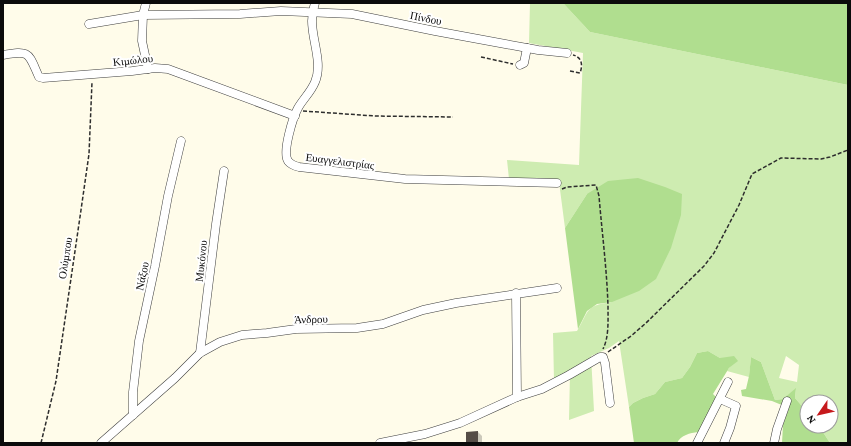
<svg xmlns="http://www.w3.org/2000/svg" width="851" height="446" font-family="'Crimson Pro',serif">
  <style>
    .green { fill: #ceecb1; fill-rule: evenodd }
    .forest { fill: #b0de8f }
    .shadow { fill: #0003 }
    .building { fill: #554d47 }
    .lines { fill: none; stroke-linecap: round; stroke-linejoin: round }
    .street-casing { stroke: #3e3e3e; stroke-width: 9 }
    .path { stroke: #2d2d2d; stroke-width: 1.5; stroke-dasharray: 4 2; stroke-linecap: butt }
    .street { stroke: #fff; stroke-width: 8 }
    .labels { text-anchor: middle; stroke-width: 4; stroke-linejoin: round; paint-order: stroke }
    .street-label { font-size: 11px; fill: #0b0b0b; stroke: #fff }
  </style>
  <rect width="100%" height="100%" fill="#fffcea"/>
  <path class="green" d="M530,3H563L590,32L848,85V443H830L819,426H831V402H807V412L795,398L796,389L783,399L775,400L761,362L751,357L749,377L727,371L729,368L737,361L720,358L708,351L697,353L690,367L682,378L665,382L655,394L643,398L633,403L629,407L619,341L609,348L591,356L594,411L569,420L570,373L554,381L553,333L577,331C590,310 584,306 612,302L587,194L565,228L559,182L509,179L507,160L579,165L583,53L529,43ZM786,356L799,365L797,382L779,378Z"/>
  <g class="forest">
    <polygon points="563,3 848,3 848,85 590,32"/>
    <polygon points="638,178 665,187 682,194 681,215 671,248 656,279 639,291 612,302 597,304 587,311 578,329 565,228 587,194 608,181"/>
    <path d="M708,351L720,358L734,356L738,361L729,368L713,394L717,398L698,432C690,433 681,435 677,443H634L629,407L633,403L643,398L655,394L665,382L682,378L690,367L697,353Z"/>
    <polygon points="751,357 761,362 775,400 783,399 796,388 795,398 807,412 807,426 819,426 830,443 782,443 783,425 789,408 772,401 742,396 741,390 746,389 749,376"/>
  </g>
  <polygon class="shadow" points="478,432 482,436 482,443 467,443"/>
  <polygon class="building" points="478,431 478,443 466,443 466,432"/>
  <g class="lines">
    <g class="street-casing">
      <g id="street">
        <polyline points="146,3 143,15 142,41 148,69"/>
        <path d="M315,3C313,9 312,15 312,21C312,41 323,63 315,82C311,92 303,99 298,108C293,117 282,152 288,161C291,165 295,166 299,167L405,179L557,183"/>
        <polyline points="89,24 143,15 240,14 281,11 352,14 435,31 538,50 567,53"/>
        <path d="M3,55C31,50 28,53 39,77L43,78L132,71L155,68L168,69L295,116"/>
        <polyline points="520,65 524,63 527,48"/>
        <polyline points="516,293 517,397"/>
        <polyline points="200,353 216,224 224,171"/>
        <polyline points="720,399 736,406 730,428 724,443"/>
        <polyline points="133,415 133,392 139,341 155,266 168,196 181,141"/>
        <polyline points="101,443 175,378 200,353 220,342 242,335 267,333 296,329 357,328 383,324 423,310 456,303 557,288"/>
        <polyline points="380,443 425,434 460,423 517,397 542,389 569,375 600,357 603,357 605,363 610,403"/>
        <polyline points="697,443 728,382"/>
        <polyline points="774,443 777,429 787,401"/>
      </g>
    </g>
    <g class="path">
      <polyline points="481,57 513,64"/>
      <path d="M570,71L580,73C583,65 582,57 573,55"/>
      <polyline points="303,111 375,116 453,117"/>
      <path d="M562,189L567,187L596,185L599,196C602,233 607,270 608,307C608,321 609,337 603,349"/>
      <polyline points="608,352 631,336 646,323 704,266 714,253 739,205 752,174 781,158 821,159 830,157 848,150"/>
      <polyline points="41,443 56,381 81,210 89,154 92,82"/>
    </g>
    <use href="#street" class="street"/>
  </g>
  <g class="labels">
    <g class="street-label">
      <text transform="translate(426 18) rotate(11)" y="4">Πίνδου</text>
      <text transform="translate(133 60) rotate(-6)" y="4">Κιμώλου</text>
      <text transform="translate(340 161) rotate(7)" y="4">Ευαγγελιστρίας</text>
      <text transform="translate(65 258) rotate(-81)" y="4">Ολύμπου</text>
      <text transform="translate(201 261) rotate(-84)" y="4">Μυκόνου</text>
      <text transform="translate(142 276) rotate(-78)" y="4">Νάξου</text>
      <text transform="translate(311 319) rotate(-1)" y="4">Άνδρου</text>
    </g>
  </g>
  <rect width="851" height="446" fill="none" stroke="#0b0b0b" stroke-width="8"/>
  <g transform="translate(819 414) rotate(236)"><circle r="19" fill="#ffffff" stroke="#9d9d9d"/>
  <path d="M0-3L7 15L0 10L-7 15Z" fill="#c6191c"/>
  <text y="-6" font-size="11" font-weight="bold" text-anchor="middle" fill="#0b0b0b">N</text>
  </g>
</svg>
